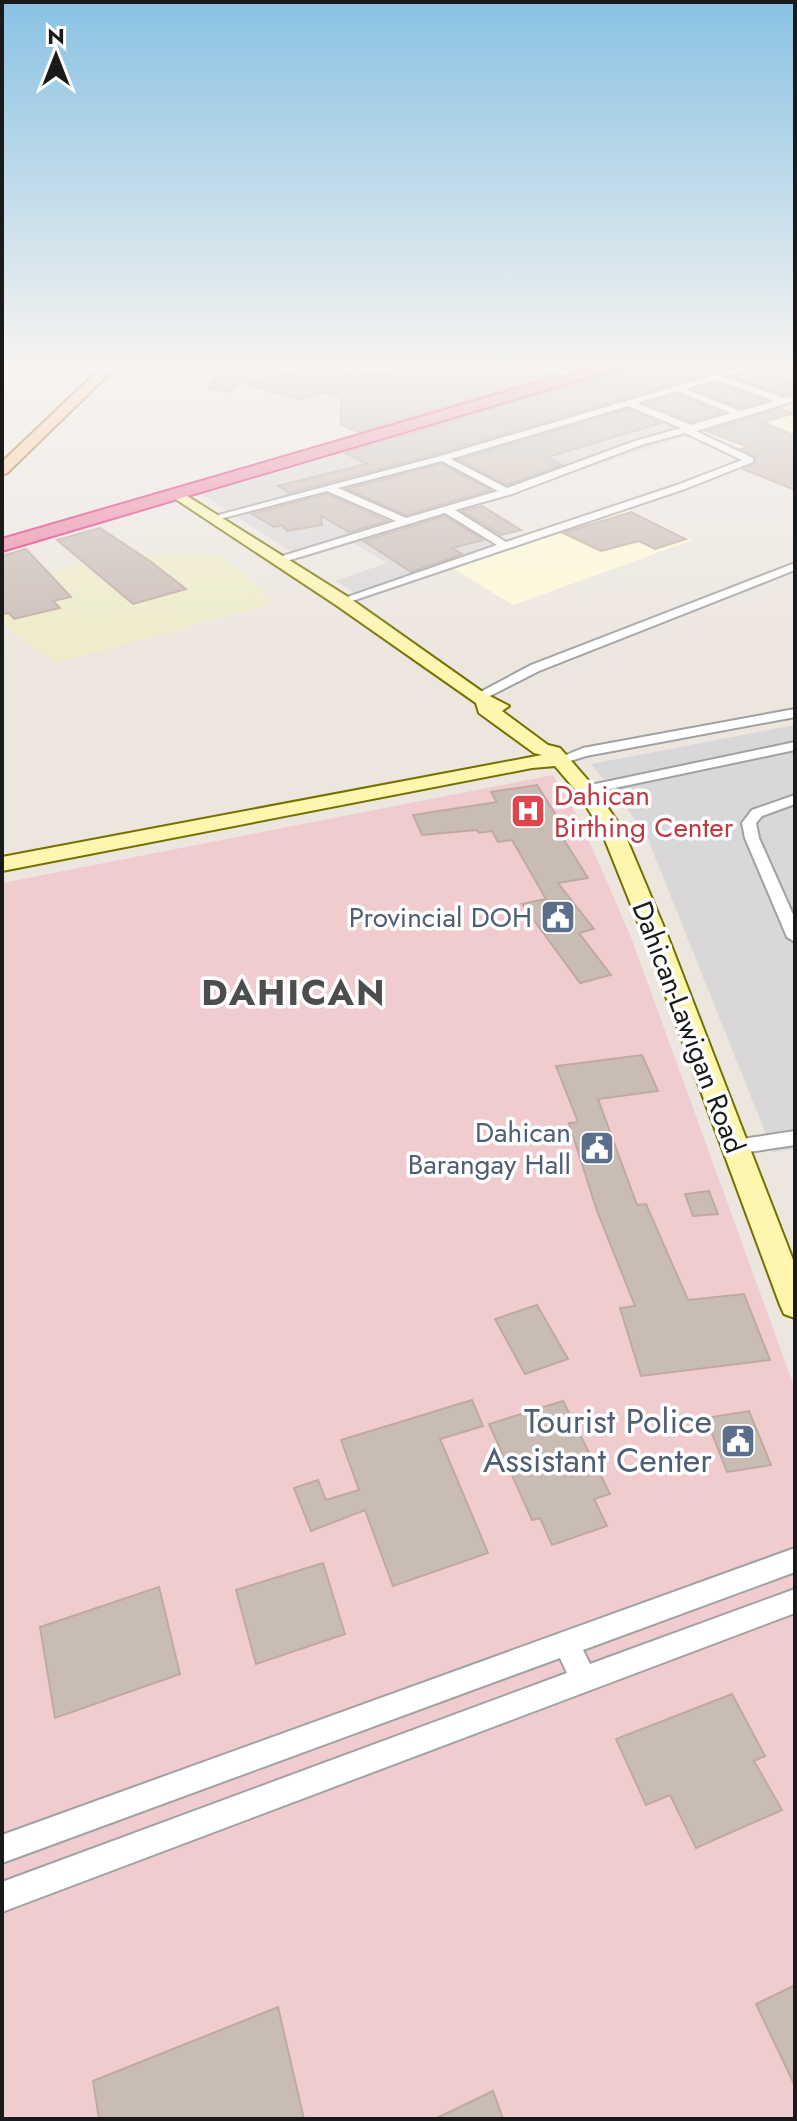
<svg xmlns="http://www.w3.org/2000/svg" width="797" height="2121" font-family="Jost,sans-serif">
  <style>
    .residential { fill: #d9d7d7 }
    .commercial { fill: #f0cccf }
    .education { fill: #fffad6 }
    .farmland { fill: #eeecc8 }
    .building { fill: #c9bcb5; stroke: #bfaaa1; stroke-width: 2 }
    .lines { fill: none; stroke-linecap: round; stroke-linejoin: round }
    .street-casing { stroke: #a1a1a1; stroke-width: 4 }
    .secondary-casing { stroke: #737100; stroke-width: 4 }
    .primary-casing { stroke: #914e00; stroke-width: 4 }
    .highway-casing { stroke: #dc1b75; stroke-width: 4 }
    .street { fill: #fff; fill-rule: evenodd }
    .secondary { fill: #fcf6ae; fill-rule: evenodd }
    .primary { fill: #ffc292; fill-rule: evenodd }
    .highway { fill: #ea81a2; fill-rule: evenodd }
    .labels { text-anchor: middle; stroke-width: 7; stroke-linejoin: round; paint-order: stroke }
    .health-label { font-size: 28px; fill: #be3a42; stroke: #fff; text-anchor: start }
    .service-label { font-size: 28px; fill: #4e5e75; stroke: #fff; text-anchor: end }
    .street-label { font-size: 28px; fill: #1a1a1a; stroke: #fff }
    .near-service-label { font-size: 34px; fill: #4e5e75; stroke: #fff; text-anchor: end }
    .district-label { font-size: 36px; font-weight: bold; letter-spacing: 2px; fill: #4d4d4d; stroke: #fff }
  </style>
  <rect width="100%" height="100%" fill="#ede6df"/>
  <g class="residential">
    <polygon points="628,365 795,365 795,402 383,533 449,516 495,547 355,593 335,581 387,563 353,543 303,559 198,492"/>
    <polygon points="795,725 795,1149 773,1152 645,832 591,764"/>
  </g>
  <polygon class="commercial" points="553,775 580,820 631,937 795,1389 795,2119 2,2119 2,883"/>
  <g class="education">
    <polygon points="780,407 795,413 795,465 790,468 701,431"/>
    <polygon points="628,509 693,540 513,605 453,568"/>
  </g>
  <polygon class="farmland" points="117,553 206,554 225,557 274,603 55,663 2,624 2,584"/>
  <g class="building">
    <polygon points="228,365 261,365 241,382 331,365 357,379 365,371 388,374 403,365 525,365 554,375 359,432 341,425 341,397 322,392 301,400 241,383 230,392 207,388"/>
    <polygon points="642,365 738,365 439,453 289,493 278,486 367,464 345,453"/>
    <polygon points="763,365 795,365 795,371 775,377 795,386 795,392 784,395 733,377"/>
    <polygon points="716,383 765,401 741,408 694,389"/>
    <polygon points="677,394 722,413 691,422 646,403"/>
    <polygon points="628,409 661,423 548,457 562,465 507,485 459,460"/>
    <polygon points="779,409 795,413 763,422 795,436 795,490 743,469 756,462 754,455 741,449 748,447 706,431"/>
    <polygon points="442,464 490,490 406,515 347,489"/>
    <polygon points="327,494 387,521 349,532 321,516 322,525 287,531 282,525 274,527 252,514"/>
    <polygon points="482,506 521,530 501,535 462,511"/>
    <polygon points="631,512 686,539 655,549 639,541 601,551 563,533"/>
    <polygon points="445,516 483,540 452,548 462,554 411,572 364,541"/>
    <polygon points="100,528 150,561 186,589 133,604 57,540"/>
    <polygon points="26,549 71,597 53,601 60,608 14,619 9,613 2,614 2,556"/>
    <polygon points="537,785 566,831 559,832 588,878 558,883 594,929 579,933 611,975 580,983 522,904 546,899 512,840 498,842 492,831 479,833 477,830 422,835 413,815 497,802 491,792"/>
    <polygon points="642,1055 658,1091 598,1099 637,1205 646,1204 688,1300 744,1294 770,1360 641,1376 620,1308 635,1306 597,1211 569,1123 578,1122 556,1066"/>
    <polygon points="709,1191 718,1214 693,1216 685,1194"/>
    <polygon points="537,1305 568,1359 525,1374 495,1319"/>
    <polygon points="472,1400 483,1426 440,1439 488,1553 393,1586 365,1510 311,1531 294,1488 318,1480 326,1500 359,1490 341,1440"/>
    <polygon points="563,1401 610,1494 594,1499 607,1526 552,1545 540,1518 532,1520 489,1424"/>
    <polygon points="749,1411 771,1465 727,1472 706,1418"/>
    <polygon points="323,1563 345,1634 256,1664 236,1590"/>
    <polygon points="159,1587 180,1674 55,1718 40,1627"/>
    <polygon points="732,1694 765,1756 754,1761 782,1810 696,1848 670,1795 646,1805 616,1739"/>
    <polygon points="795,1985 795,2086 756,2004"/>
    <polygon points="278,2007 304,2119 99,2119 93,2081"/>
    <polygon points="493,2091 503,2119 435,2119"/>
  </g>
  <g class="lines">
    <g class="street-casing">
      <g id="street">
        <polygon points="531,365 544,365 582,376 578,379"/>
        <path d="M748,365H760L724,377L784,398L795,395V401L696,431L753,458V462L685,489L346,603L336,601L497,545L445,513L280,563L274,560L276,558L396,521L327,491L216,520L211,517L440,456ZM716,380L775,401L741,411L685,389ZM677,391L731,413L691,425L637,403ZM628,406L681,428L635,441L507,488L451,459ZM685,433L742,460L677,485L506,542L455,510L512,494L641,445ZM442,461L498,491L406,518L338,488Z"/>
        <polygon points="795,563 795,570 539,671 482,700 471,697 531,665"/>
        <polygon points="795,709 795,717 586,756 561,764 554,760 583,748"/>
        <polygon points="795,742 795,750 586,794 579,790 586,786"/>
        <polygon points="795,795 795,804 762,816 756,823 759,838 795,919 795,942 787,937 745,838 742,823 752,810"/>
        <polygon points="795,1131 795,1145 735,1154 728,1152 725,1147 728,1142 735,1140"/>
        <polygon points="795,1548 795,1572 583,1650 590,1664 795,1589 795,1613 2,1912 2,1882 567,1673 560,1658 2,1863 2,1835"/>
      </g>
    </g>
    <g class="secondary-casing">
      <polygon id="secondary" points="176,489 348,597 484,693 509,706 502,711 548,745 560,748 593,786 623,830 668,937 795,1265 795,1318 784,1314 780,1305 644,937 601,830 578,793 555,766 532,768 2,871 2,857 542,755 534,753 479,713 476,703 336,605 171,496 171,490"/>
    </g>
    <g class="primary-casing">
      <polygon id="primary" points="104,365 118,365 7,473 2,475 2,462"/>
    </g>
    <g class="highway-casing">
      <polygon id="highway" points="599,365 622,365 620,368 2,551 2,539"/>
    </g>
    <use href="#street" class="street"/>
    <use href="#secondary" class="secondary"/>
    <use href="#primary" class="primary"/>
    <use href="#highway" class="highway"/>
  </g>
  <linearGradient id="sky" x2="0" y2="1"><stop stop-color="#89c2e4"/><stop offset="0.55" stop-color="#f7f4f1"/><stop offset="1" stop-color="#f7f4f1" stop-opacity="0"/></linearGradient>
  <rect width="797" height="662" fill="url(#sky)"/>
  <defs>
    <g id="hospital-square" transform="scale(1.8)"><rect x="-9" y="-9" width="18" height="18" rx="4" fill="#e0444e" stroke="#fff"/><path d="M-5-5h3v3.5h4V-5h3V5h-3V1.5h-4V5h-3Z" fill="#fff"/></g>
    <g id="civic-square" transform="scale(1.8)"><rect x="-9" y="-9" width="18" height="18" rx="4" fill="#5c6f8a" stroke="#fff"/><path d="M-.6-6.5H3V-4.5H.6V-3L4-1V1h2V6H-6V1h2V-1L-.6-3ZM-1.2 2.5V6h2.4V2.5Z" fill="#fff"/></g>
  </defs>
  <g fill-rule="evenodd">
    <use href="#hospital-square" x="528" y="811"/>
    <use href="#civic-square" x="558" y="917"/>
    <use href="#civic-square" x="597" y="1148"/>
    <use href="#civic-square" x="738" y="1441"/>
  </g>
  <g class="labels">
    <g class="health-label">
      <text x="554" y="805">Dahican<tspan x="554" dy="32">Birthing Center</tspan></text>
    </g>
    <g class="service-label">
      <text x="532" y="927">Provincial DOH</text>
      <text x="571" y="1142">Dahican<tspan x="571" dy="32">Barangay Hall</tspan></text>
    </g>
    <g class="street-label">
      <text transform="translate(689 1027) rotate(69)" y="10">Dahican-Lawigan Road</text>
    </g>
    <g class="near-service-label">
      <text x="712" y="1433">Tourist Police<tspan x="712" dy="39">Assistant Center</tspan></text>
    </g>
    <g class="district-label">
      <text x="294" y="1005">DAHICAN</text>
    </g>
  </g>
  <rect width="797" height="2121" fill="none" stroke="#1a1a1a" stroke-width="8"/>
  <g transform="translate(56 56)" stroke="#ffffff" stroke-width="6" paint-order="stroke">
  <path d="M0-6L14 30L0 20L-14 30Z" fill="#1a1a1a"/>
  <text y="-12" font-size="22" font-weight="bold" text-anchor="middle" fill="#1a1a1a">N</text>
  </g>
</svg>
